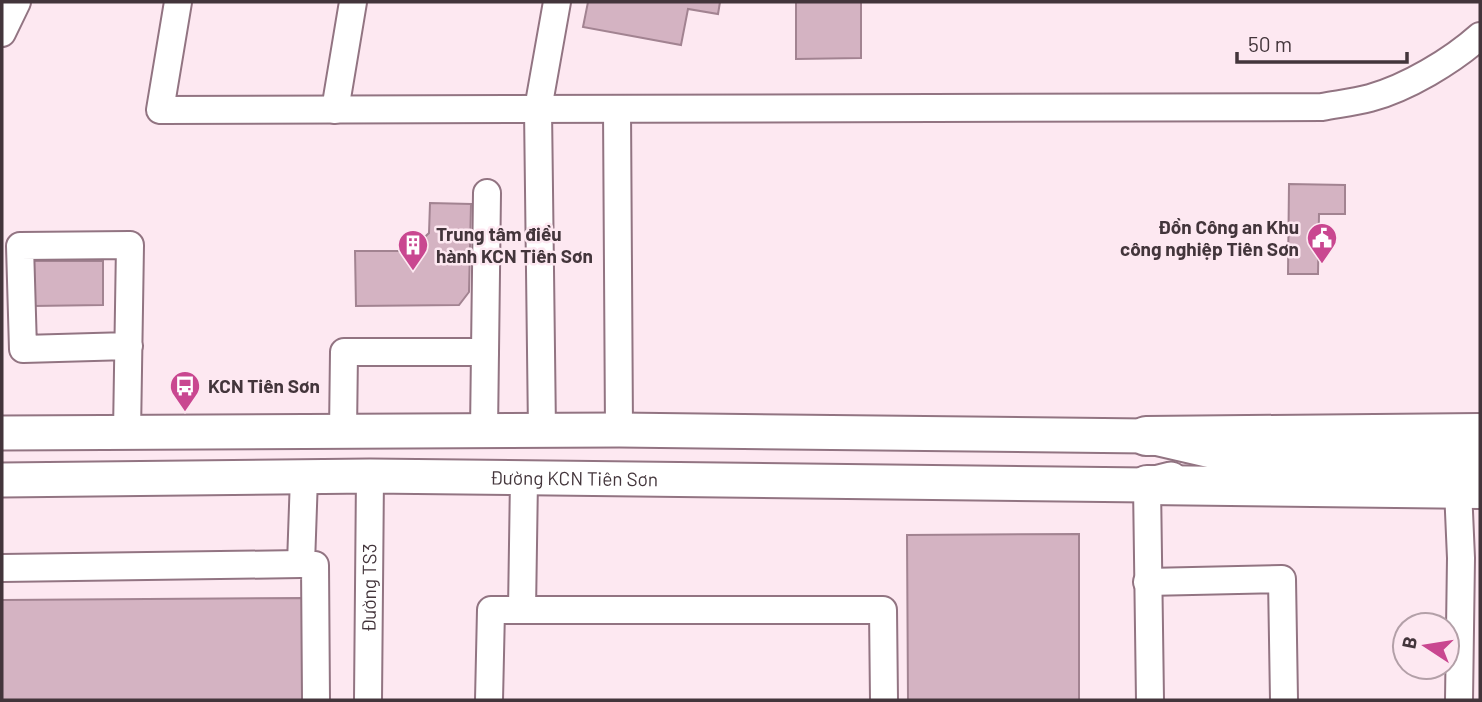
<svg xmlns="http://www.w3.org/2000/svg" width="1482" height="702" font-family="Barlow,sans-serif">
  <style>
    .building { fill: #d4b3c2; stroke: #a28391; stroke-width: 2 }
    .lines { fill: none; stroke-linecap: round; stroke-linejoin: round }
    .minor-casing { stroke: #927482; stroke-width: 30 }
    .major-casing { stroke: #927482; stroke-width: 37 }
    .highway-casing { stroke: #927482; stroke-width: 42 }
    .minor { stroke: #fff; stroke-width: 26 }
    .major { stroke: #fff; stroke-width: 33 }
    .highway { stroke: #fff; stroke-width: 38 }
    .labels { text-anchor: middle; stroke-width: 5; stroke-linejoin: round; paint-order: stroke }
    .poi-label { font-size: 19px; font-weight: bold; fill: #43353b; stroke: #fde8f1; text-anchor: start }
    .street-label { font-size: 19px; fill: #43353b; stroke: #fde8f1 }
  </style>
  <rect width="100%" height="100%" fill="#fde8f1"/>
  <g class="building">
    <polygon points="588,2 720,2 718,14 688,9 681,45 583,27"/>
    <polygon points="796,2 861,2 861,58 796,59"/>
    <polygon points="1289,184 1345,185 1345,214 1319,214 1318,274 1288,274"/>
    <polygon points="430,203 471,204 469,292 459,305 356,306 355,251 410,251 429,233"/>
    <polygon points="33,261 103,261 103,305 33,306"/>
    <polygon points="1079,534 1079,700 908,700 907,535"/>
    <polygon points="305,598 304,700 2,700 2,600"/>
  </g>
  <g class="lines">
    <g class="minor-casing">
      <g id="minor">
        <path d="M178,2L160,110L1322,107C1338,104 1355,102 1370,98C1407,88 1452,61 1480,36"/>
        <polyline points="2,33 17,2"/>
        <polyline points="617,109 619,430"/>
        <polyline points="335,110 353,2"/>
        <polyline points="484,431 487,193"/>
        <polyline points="542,431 538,109 557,2"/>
        <polyline points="343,432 344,352 485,352"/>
        <polyline points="127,433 130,245 20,246 23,349 129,346"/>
        <polyline points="304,477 301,564 315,565 316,700"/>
        <polyline points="1147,485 1150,700"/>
        <polyline points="1458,489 1461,558 1459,700"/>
        <polyline points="2,568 301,564"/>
        <polyline points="1147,582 1282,579 1284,700"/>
        <polyline points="522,610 524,479"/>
        <path id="s1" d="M368,700L370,476"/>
        <polyline points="489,700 491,610 883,610 884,700"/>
      </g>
    </g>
    <g class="major-casing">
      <g id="major">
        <polyline points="2,433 619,430 1146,436 1250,460 1480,463"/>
        <path id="s2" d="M2,480L370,476L1147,485L1171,479"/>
      </g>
    </g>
    <g class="highway-casing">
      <g id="highway">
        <polyline points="1146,436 1480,433"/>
        <polyline points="1147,485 1480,489"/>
      </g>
    </g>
    <use href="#minor" class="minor"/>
    <use href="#major" class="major"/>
    <use href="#highway" class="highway"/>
  </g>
  <defs>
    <g id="civic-pin" transform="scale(1.575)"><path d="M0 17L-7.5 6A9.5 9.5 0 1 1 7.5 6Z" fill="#c94790" stroke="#fde8f1"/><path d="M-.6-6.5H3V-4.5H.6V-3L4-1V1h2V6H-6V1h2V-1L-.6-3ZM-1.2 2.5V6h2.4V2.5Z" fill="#fff"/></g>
    <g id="building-pin" transform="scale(1.575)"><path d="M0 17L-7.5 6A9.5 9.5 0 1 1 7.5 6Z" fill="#c94790" stroke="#fde8f1"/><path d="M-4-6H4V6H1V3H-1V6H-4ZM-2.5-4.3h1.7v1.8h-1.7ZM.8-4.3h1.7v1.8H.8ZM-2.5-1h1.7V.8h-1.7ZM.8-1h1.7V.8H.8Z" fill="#fff"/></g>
    <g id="bus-pin" transform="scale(1.575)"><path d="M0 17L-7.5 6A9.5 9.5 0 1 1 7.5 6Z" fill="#c94790" stroke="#fde8f1"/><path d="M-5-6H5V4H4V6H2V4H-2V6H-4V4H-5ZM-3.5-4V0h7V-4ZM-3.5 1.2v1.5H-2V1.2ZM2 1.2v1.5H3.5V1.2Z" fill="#fff"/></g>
  </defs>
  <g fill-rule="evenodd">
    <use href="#civic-pin" x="1322" y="238"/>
    <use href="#building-pin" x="413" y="245"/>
    <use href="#bus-pin" x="185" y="386"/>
  </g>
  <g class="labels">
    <g class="poi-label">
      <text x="1299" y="234" text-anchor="end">Đồn Công an Khu<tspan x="1299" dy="22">công nghiệp Tiên Sơn</tspan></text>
      <text x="436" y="241">Trung tâm điều<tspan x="436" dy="22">hành KCN Tiên Sơn</tspan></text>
      <text x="208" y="393">KCN Tiên Sơn</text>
    </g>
    <g class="street-label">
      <text dy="7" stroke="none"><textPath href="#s2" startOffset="572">Đường KCN Tiên Sơn</textPath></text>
      <text dy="7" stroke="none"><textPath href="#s1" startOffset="112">Đường TS3</textPath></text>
    </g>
  </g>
  <rect width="1482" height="702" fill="none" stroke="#43353b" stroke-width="7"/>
  <g transform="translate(1426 646) rotate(282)"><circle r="33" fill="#fde8f1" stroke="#b3a0a8" stroke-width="2"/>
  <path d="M0-5L12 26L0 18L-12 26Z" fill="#c94790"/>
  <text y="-10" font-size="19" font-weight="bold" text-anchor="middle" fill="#43353b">B</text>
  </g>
  <path d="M1237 52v10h170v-10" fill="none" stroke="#43353b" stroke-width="3.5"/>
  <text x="1248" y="52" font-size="21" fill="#43353b" stroke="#fde8f1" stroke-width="5" paint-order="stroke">50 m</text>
</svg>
